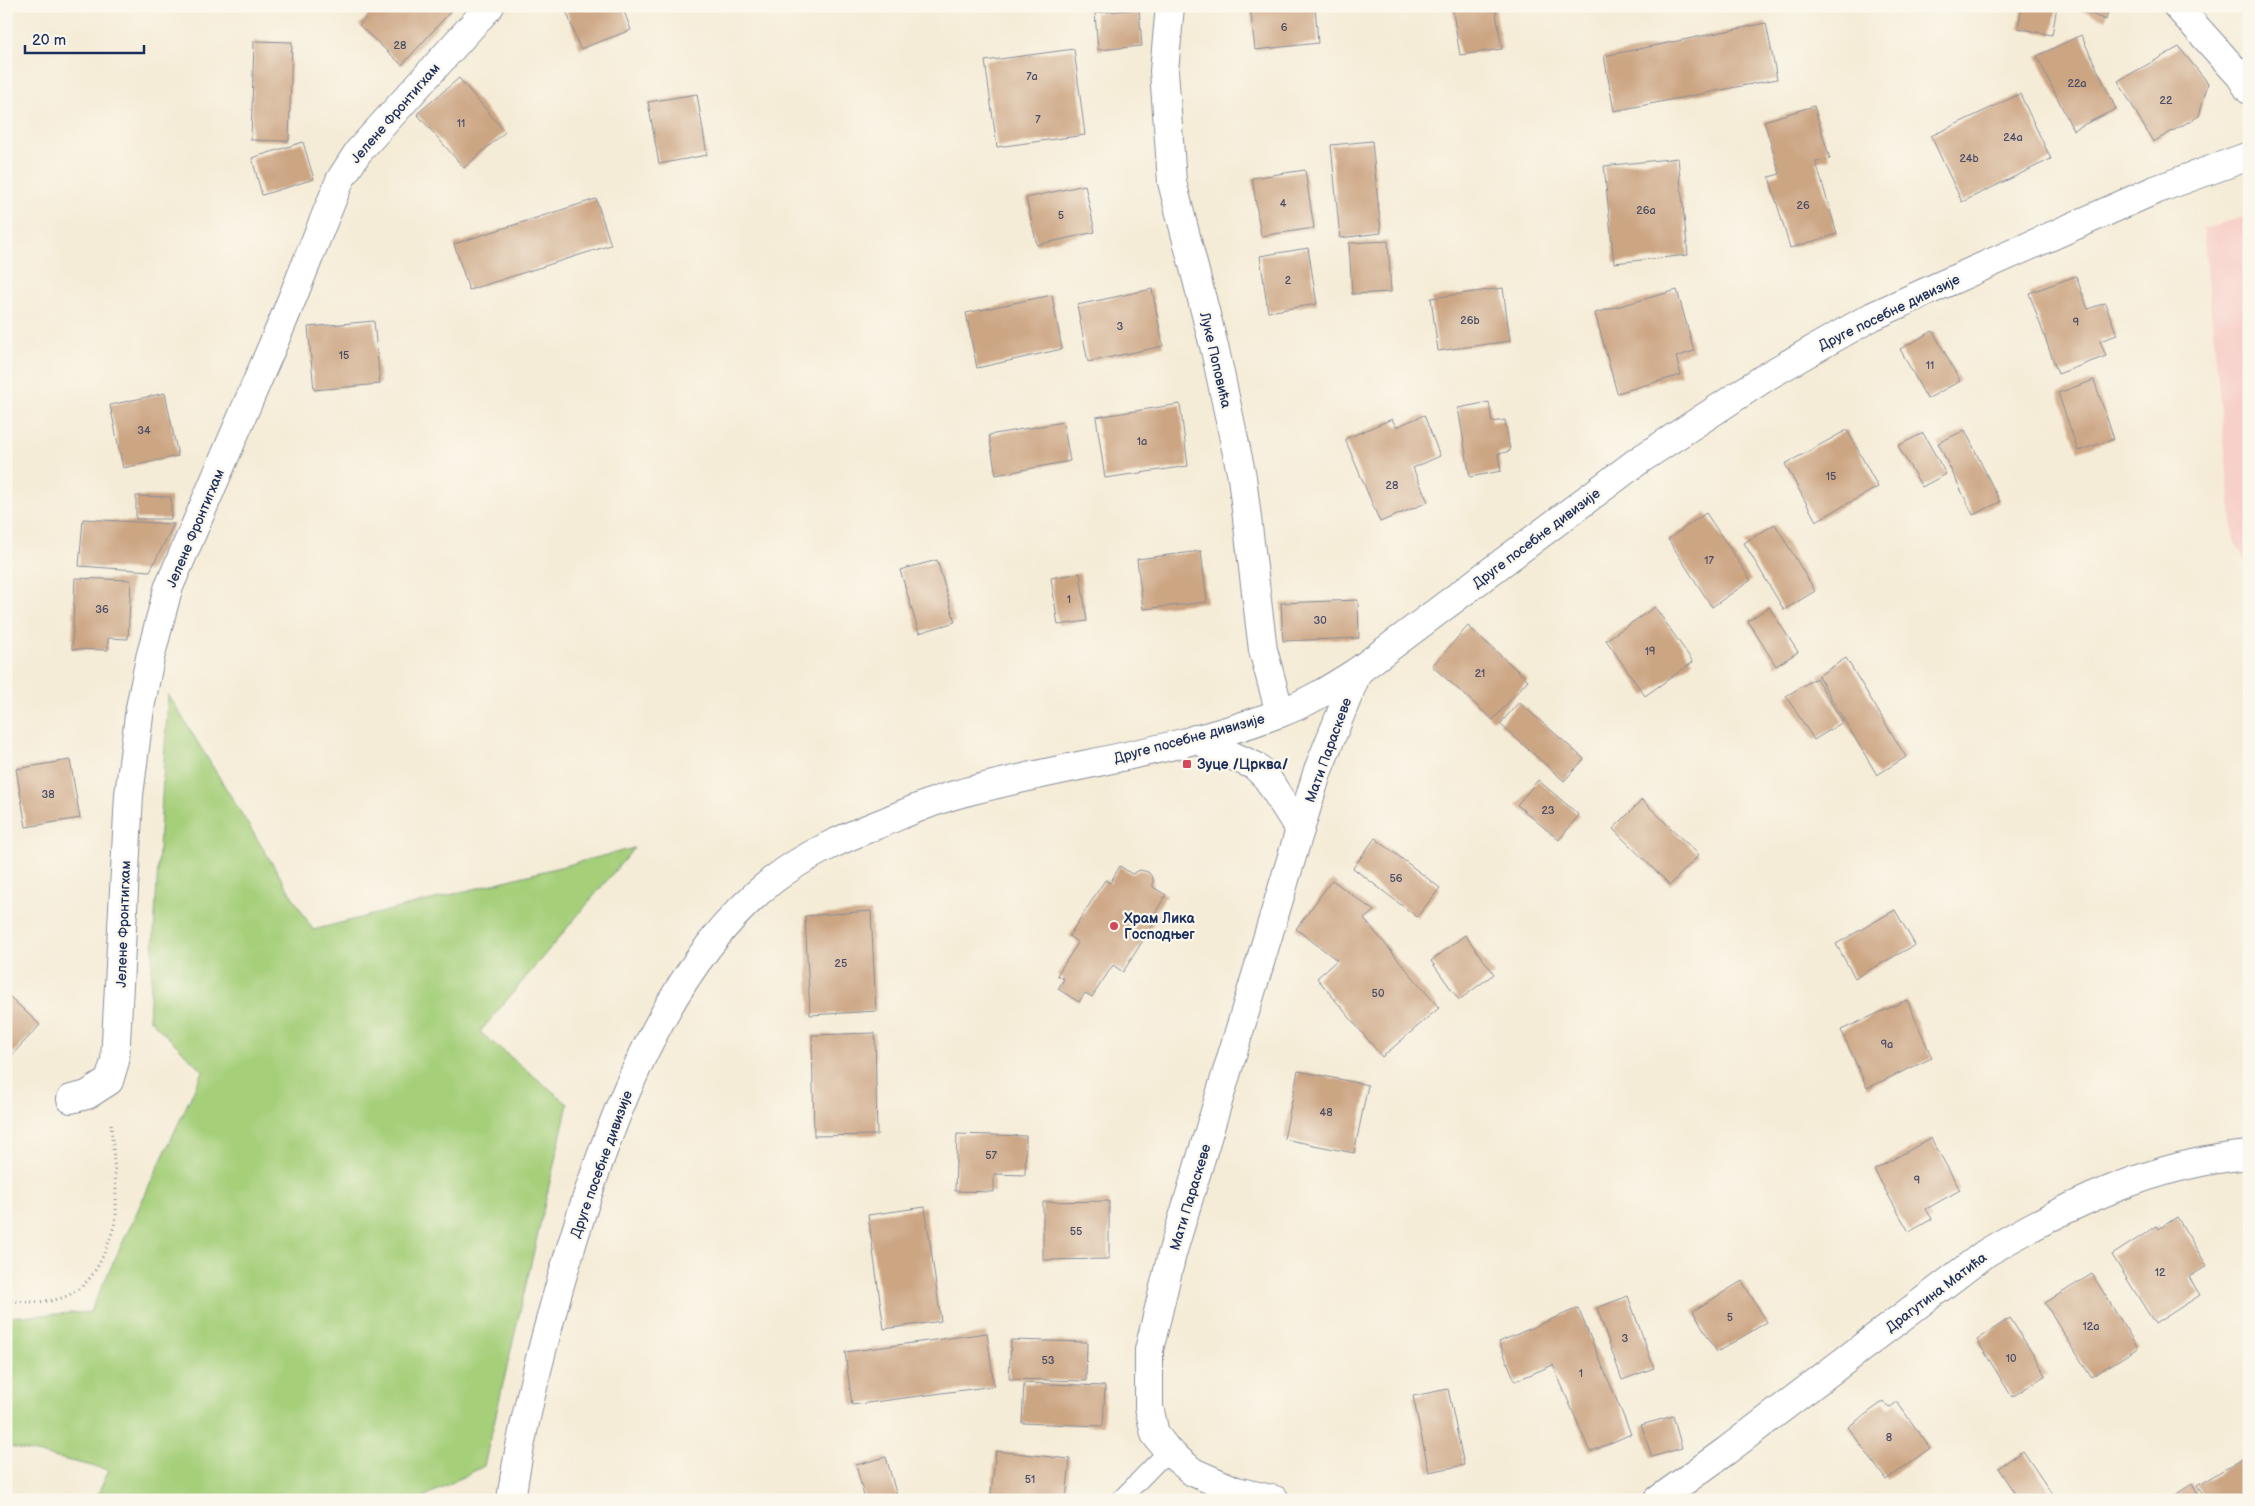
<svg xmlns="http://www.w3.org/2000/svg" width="2255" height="1506" font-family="'Balsamiq Sans',sans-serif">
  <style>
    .built { fill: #f7d0c9 }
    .green { fill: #a6cf7a; stroke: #607f6c }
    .building { fill: #cca583 }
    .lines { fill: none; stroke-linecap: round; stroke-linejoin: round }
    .service-casing { stroke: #888e9a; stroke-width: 20 }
    .minor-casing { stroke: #888e9a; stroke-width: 30 }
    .tertiary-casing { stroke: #888e9a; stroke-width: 30 }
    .path { stroke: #888e9a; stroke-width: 3; stroke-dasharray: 1 4; stroke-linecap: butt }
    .service { stroke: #fff; stroke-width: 18 }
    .minor { stroke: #fff; stroke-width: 28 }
    .tertiary { stroke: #fff; stroke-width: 28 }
    .poi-dot { fill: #d1495b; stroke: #fbf7ec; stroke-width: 2 }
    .labels { text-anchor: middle; stroke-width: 4.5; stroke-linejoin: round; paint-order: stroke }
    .number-label { font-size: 11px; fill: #474c67 }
    .street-label { font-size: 14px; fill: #1b2f5e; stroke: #fbf7ec }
    .poi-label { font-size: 14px; font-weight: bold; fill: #1b2f5e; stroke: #fbf7ec; text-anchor: start }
  </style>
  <rect width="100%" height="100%" fill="#fbf7ec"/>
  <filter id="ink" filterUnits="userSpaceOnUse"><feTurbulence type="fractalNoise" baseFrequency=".02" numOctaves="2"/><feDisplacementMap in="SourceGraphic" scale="10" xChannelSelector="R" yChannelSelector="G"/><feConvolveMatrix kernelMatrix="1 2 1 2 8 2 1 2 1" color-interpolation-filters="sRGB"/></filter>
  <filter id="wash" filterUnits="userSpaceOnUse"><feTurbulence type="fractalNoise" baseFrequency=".0096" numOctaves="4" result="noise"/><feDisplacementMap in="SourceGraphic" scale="20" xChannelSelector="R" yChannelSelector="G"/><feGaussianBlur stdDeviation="1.12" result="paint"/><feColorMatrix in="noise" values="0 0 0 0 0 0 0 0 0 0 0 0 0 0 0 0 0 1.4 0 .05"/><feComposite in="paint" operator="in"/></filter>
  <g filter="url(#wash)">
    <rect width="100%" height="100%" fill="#f5ecd7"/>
    <polygon class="built" points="2249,215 2249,566 2234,541 2203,229"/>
    <polygon class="green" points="168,694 313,930 634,848 480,1032 568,1104 484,1466 418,1500 95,1500 109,1470 6,1446 6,1317 90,1312 203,1071 149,1019"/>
    <g id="blocks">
      <g class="building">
        <polygon points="377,6 448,6 452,10 402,65 359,25"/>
        <polygon points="622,6 631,30 580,49 565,7"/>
        <polygon points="1250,6 1315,6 1318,43 1255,50"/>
        <polygon points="1452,6 1495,6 1502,49 1460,55"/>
        <polygon points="2022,6 2057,6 2052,35 2018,28"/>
        <polygon points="2071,6 2109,6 2106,20"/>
        <polygon points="1139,9 1142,46 1098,50 1095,13"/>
        <polygon points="1766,23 1777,79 1614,111 1604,56"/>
        <polygon points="2081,35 2116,109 2073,130 2037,56"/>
        <polygon points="254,41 292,42 289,141 251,140"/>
        <polygon points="2179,47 2208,83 2199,116 2153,142 2118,81"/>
        <polygon points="1074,49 1085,135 997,147 985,61"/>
        <polygon points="459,78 505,132 464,168 417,114"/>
        <polygon points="697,94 707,155 659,164 648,102"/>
        <polygon points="2020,94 2051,159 1962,202 1931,136"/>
        <polygon points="1814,106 1830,159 1816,162 1837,234 1790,248 1769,177 1780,174 1764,121"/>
        <polygon points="1372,141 1381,233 1340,238 1331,145"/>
        <polygon points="303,142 314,179 262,195 252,158"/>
        <polygon points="1678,158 1688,255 1614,263 1604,166"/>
        <polygon points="1305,170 1314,228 1261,236 1252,178"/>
        <polygon points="1085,185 1095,232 1037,245 1026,198"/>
        <polygon points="596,199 611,245 469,290 454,244"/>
        <polygon points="1388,241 1391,292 1352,294 1349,243"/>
        <polygon points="1308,248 1317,304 1268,312 1260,256"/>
        <polygon points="2076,276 2088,309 2105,303 2117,335 2100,341 2106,356 2058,374 2029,293"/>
        <polygon points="1503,288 1510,341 1438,351 1431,298"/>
        <polygon points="1152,289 1163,346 1088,362 1077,305"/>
        <polygon points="1677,290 1694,351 1676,357 1681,375 1617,393 1595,313"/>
        <polygon points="1052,295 1062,349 977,368 966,313"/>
        <polygon points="374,321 380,384 314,390 308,327"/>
        <polygon points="1933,331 1960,381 1927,399 1900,349"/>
        <polygon points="2094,380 2114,439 2078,451 2058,393"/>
        <polygon points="165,393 178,456 123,468 110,405"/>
        <polygon points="1489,402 1492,422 1505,420 1510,451 1498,454 1501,471 1470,477 1458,408"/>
        <polygon points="1180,404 1188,466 1105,478 1096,417"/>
        <polygon points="1424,415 1440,456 1413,468 1428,502 1380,522 1345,439 1392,419 1396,427"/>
        <polygon points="1063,422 1070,461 996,475 989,435"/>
        <polygon points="1847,430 1878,487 1816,521 1785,464"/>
        <polygon points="1965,430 2000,502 1973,515 1938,443"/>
        <polygon points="1923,433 1946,474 1922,487 1898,446"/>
        <polygon points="136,496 171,497 171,519 136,519"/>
        <polygon points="1706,513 1751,580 1712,607 1668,539"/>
        <polygon points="83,519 174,524 150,571 79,566"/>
        <polygon points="1775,524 1815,591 1784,610 1744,543"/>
        <polygon points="1201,551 1207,602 1143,609 1137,559"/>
        <polygon points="937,560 955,622 919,633 900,570"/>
        <polygon points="1080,573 1087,621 1058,625 1051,578"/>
        <polygon points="75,578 131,580 128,639 108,638 108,650 72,649"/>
        <polygon points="1358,600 1359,638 1283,641 1281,603"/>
        <polygon points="1655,607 1693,662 1645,696 1606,640"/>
        <polygon points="1769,607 1798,652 1776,666 1748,621"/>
        <polygon points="1468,626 1528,680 1493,720 1432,666"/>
        <polygon points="1846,658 1906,757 1877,775 1818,676"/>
        <polygon points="1816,678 1843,722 1814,740 1786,696"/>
        <polygon points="1519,702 1584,759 1564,781 1500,724"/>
        <polygon points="70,760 80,818 26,827 16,769"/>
        <polygon points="1538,780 1579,815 1559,840 1517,805"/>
        <polygon points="1642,800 1699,855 1670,885 1613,829"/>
        <polygon points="1375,838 1440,888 1417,917 1353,868"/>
        <polygon points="1120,866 1132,874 1140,870 1148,872 1153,878 1153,887 1166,895 1155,913 1159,915 1123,972 1113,965 1092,997 1085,993 1079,1002 1058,989 1064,979 1057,975 1078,943 1069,936 1105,880 1110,883"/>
        <polygon points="1332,880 1374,911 1364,919 1439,1008 1382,1057 1317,978 1337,960 1296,929"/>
        <polygon points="1895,910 1915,945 1855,978 1836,944"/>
        <polygon points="871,911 876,1011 810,1015 805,916"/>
        <polygon points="1465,935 1494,974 1459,1000 1431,961"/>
        <polygon points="6,993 40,1025 6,1061"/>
        <polygon points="1907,1000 1932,1058 1867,1088 1841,1030"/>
        <polygon points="875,1033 877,1135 814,1136 812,1035"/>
        <polygon points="1298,1071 1368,1085 1354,1153 1284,1139"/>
        <polygon points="957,1134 1026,1136 1025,1175 994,1174 994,1192 955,1191"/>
        <polygon points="1931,1138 1960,1190 1926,1209 1932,1219 1909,1232 1874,1170"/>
        <polygon points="1109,1201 1109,1259 1043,1260 1043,1202"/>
        <polygon points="925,1207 941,1321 884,1329 868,1215"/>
        <polygon points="2177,1217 2207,1266 2189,1277 2200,1295 2155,1324 2112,1255 2157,1226 2159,1229"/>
        <polygon points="2092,1274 2138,1348 2091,1377 2045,1303"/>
        <polygon points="1742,1281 1767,1322 1717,1352 1693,1311"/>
        <polygon points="1628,1296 1654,1368 1622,1380 1597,1308"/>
        <polygon points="1578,1308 1631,1434 1590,1452 1553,1365 1515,1381 1499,1342"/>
        <polygon points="2010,1318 2046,1375 2012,1397 1977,1340"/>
        <polygon points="987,1333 994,1386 852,1405 845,1352"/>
        <polygon points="1011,1340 1087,1342 1086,1381 1009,1379"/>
        <polygon points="1024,1383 1105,1386 1103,1426 1022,1423"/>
        <polygon points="1448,1389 1464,1465 1429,1472 1413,1396"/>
        <polygon points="1884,1401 1889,1408 1897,1402 1930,1448 1886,1480 1848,1427"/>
        <polygon points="1673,1416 1682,1448 1652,1457 1641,1425"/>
        <polygon points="996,1451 1070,1459 1066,1500 990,1500"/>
        <polygon points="2023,1451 2056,1500 2019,1500 1998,1468"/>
        <polygon points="2249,1454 2249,1500 2206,1500 2197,1486"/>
        <polygon points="886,1457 898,1500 865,1500 856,1465"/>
        <polygon points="2192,1484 2201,1500 2167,1500"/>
      </g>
    </g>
  </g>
  <g filter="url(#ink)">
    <use href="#blocks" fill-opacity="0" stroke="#888e9a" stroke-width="1"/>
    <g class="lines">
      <g class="service-casing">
        <polyline id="service" points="1120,1500 1168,1451"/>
      </g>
      <g class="minor-casing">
        <g id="minor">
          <polyline points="1170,6 1164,71 1172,182 1215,350 1242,477 1263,650 1280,713"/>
          <polyline points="2177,6 2240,76 2249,90"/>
          <polyline points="1195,739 1255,766 1267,778 1300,830"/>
          <polyline points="71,1099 87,1095 109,1081 115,1061 129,795 140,708 150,658 168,589 283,321 340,180 358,152 490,6"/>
          <polyline points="1275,1500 1236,1491 1193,1472 1168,1451 1155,1434 1149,1407 1149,1350 1172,1254 1318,770 1358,671"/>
          <path d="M1658,1500L1726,1451L1986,1253C2066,1205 2155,1163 2249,1155"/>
        </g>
      </g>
      <g class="tertiary-casing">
        <path id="tertiary" d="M511,1500C521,1428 539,1358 559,1288C598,1151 658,970 773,880C806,854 846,837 884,822C908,812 932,801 958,794C1063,765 1174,753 1277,714C1306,704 1333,687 1358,671L1638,461L1769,375L1823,344L1873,316L1939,286L2155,190L2249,156"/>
      </g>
      <path class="path" d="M6,1300C55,1306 85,1300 105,1251C110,1240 115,1226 116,1214C117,1184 113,1152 111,1122"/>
      <use href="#service" class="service"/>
      <use href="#minor" class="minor"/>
      <use href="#tertiary" class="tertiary"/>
    </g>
  </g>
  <g class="poi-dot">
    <rect x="1182" y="759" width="10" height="10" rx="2.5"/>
    <circle cx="1114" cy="926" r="5"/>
  </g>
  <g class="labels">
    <g class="number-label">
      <text x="1284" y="31">6</text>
      <text x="400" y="49">28</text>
      <text x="1032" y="80">7a</text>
      <text x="2077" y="87">22a</text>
      <text x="2166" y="104">22</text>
      <text x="1038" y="123">7</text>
      <text x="461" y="127">11</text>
      <text x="2013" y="141">24a</text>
      <text x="1969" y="162">24b</text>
      <text x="1283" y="207">4</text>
      <text x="1803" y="209">26</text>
      <text x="1646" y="214">26a</text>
      <text x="1061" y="219">5</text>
      <text x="1288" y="284">2</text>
      <text x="1470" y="324">26b</text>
      <text x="2076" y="326">9</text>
      <text x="1120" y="330">3</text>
      <text x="344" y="359">15</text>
      <text x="1930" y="369">11</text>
      <text x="144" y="434">34</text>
      <text x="1142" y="445">1a</text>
      <text x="1831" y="480">15</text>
      <text x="1392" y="489">28</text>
      <text x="1709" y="564">17</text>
      <text x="1069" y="603">1</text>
      <text x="102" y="613">36</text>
      <text x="1320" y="624">30</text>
      <text x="1650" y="655">19</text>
      <text x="1480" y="677">21</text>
      <text x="48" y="798">38</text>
      <text x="1548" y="814">23</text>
      <text x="1396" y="882">56</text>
      <text x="841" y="967">25</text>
      <text x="1378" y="997">50</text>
      <text x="1887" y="1048">9a</text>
      <text x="1326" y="1116">48</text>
      <text x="991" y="1159">57</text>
      <text x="1917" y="1184">9</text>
      <text x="1076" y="1235">55</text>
      <text x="2160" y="1276">12</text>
      <text x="1730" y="1321">5</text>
      <text x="2091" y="1330">12a</text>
      <text x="1625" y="1342">3</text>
      <text x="2011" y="1362">10</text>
      <text x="1048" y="1364">53</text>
      <text x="1581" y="1377">1</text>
      <text x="1889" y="1441">8</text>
      <text x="1030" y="1483">51</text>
    </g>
    <g class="street-label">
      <text transform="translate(395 113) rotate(-49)" y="5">Јелене Фронтигхам</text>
      <text transform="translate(1889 312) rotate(-26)" y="5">Друге посебне дивизије</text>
      <text transform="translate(1216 360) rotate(77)" y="5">Луке Поповића</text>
      <text transform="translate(195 528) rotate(-67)" y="5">Јелене Фронтигхам</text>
      <text transform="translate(1536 538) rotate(-37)" y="5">Друге посебне дивизије</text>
      <text transform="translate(1189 738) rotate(-15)" y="5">Друге посебне дивизије</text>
      <text transform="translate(1328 750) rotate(-70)" y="5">Мати Параскеве</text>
      <text transform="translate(123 924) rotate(-88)" y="5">Јелене Фронтигхам</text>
      <text transform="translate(601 1164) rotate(-70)" y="5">Друге посебне дивизије</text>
      <text transform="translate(1190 1197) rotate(-73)" y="5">Мати Параскеве</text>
      <text transform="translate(1936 1292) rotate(-37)" y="5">Драгутина Матића</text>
    </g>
    <g class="poi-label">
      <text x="1197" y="769">Зуце /Црква/</text>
      <text x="1124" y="923">Храм Лика<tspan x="1124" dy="16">Господњег</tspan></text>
    </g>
  </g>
  <rect width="2255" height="1506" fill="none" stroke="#fbf7ec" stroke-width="25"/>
  <path d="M25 45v8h119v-8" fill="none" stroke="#1b2f5e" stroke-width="2.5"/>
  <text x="32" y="45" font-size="15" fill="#1b2f5e" stroke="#fbf7ec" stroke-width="4" paint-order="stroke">20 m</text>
</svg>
